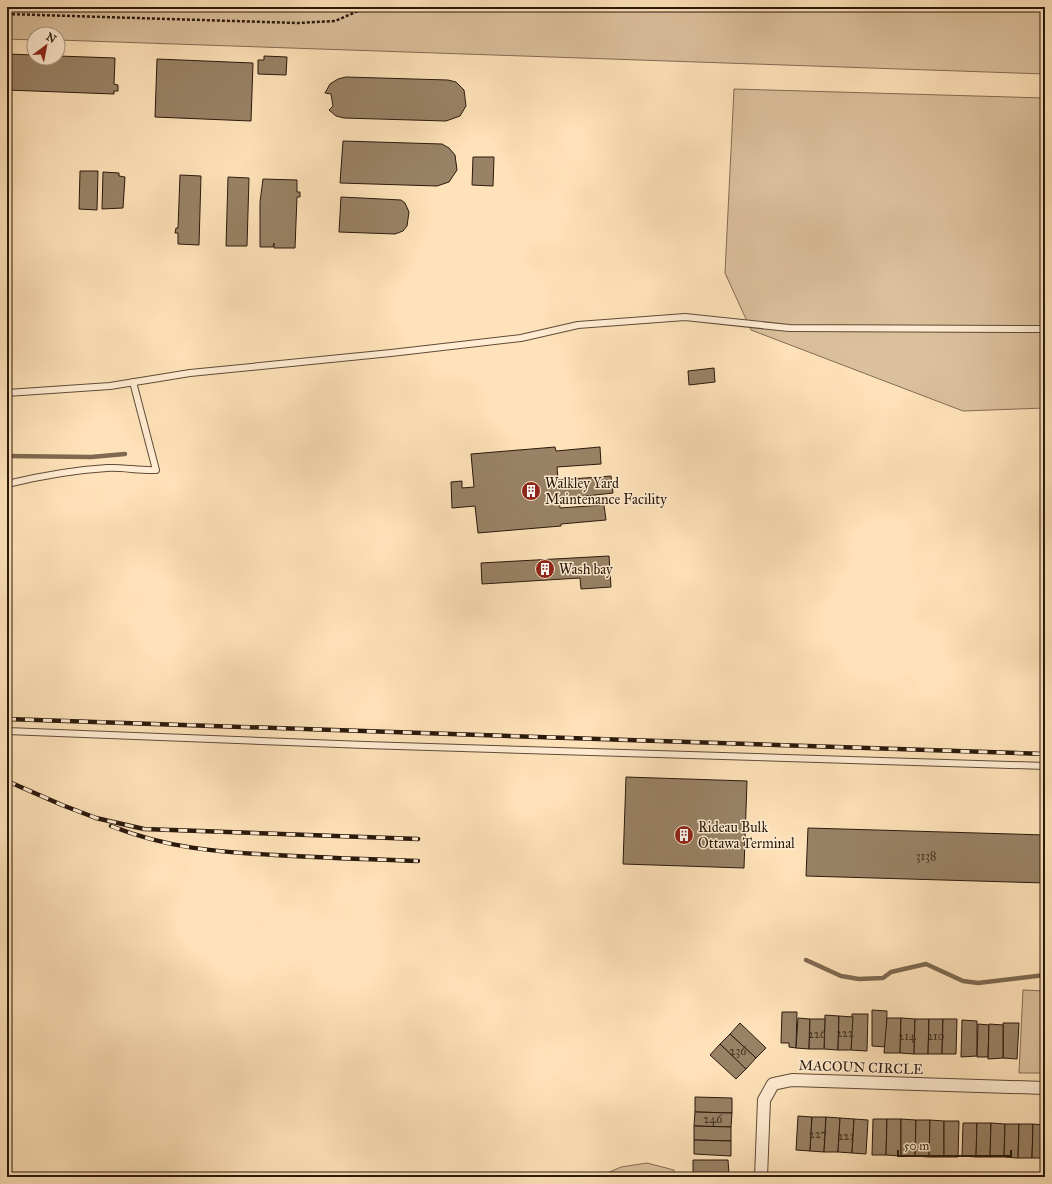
<svg xmlns="http://www.w3.org/2000/svg" width="1052" height="1184" font-family="'IM FELL Great Primer',serif">
  <style>
    .green { fill: #dbc09c; stroke: #826c54 }
    .lines { fill: none; stroke-linecap: round; stroke-linejoin: round }
    .stream { stroke: #7f6950; stroke-width: 4.5 }
    .building { fill: #998266; stroke: #2a190c }
    .service-casing { stroke: #5f4b37; stroke-width: 8 }
    .minor-casing { stroke: #5f4b37; stroke-width: 14 }
    .path { stroke: #2a190c; stroke-width: 2.5; stroke-dasharray: 3 2; stroke-linecap: butt }
    .service { stroke: #ffecd2; stroke-width: 6 }
    .minor { stroke: #ffecd2; stroke-width: 12 }
    .rail-casing { stroke: #2a190c; stroke-width: 4.5 }
    .rail { stroke: #ffecd2; stroke-width: 3; stroke-dasharray: 9; stroke-linecap: butt }
    .labels { text-anchor: middle; stroke-width: 3; stroke-linejoin: round; paint-order: stroke }
    .number-label { font-size: 12px; fill: #463322 }
    .poi-label { font-size: 14px; fill: #2a190c; stroke: #ffecd2; text-anchor: start }
    .street-label { font-size: 14px; fill: #2a190c; stroke: #ffecd2 }
  </style>
  <rect width="100%" height="100%" fill="#ffe2b9"/>
  <filter id="stains"><feTurbulence type="fractalNoise" baseFrequency=".005" numOctaves="4"/><feColorMatrix values="0 0 0 0 .2 0 0 0 0 .09 0 0 0 0 .02 0 0 0 .5 -.17"/></filter>
  <radialGradient id="worn" r=".72"><stop offset=".6" stop-color="#630" stop-opacity="0"/><stop offset="1" stop-color="#630" stop-opacity=".3"/></radialGradient>
  <g class="green">
    <polygon points="7,7 1045,7 1045,74 58,40 58,34 34,34 34,40 7,39"/>
    <polygon points="734,89 1045,98 1045,408 963,411 751,330 725,273"/>
    <polygon points="1023,990 1045,991 1045,1073 1019,1073"/>
    <polygon points="647,1163 674,1170 674,1177 598,1177 621,1167"/>
  </g>
  <g class="lines">
    <g class="stream">
      <polyline points="7,456 91,457 125,454"/>
      <polyline points="806,960 841,976 859,979 883,978 891,972 926,964 963,981 978,983 1045,975"/>
    </g>
  </g>
  <g class="building">
    <polygon points="7,54 34,55 34,58 58,58 58,56 115,58 114,84 118,85 118,91 114,91 114,94 7,90"/>
    <polygon points="264,56 287,57 286,75 258,74 258,60 264,60"/>
    <polygon points="157,59 253,63 251,121 155,117"/>
    <polygon points="346,77 448,80 456,82 464,90 466,106 460,116 446,121 344,118 336,116 329,110 333,106 331,94 325,93 330,84 338,79"/>
    <polygon points="343,141 442,144 449,148 455,155 457,170 449,182 437,186 340,183"/>
    <polygon points="473,157 494,157 493,186 472,185"/>
    <polygon points="80,171 98,171 97,210 79,209"/>
    <polygon points="103,172 119,173 119,176 125,177 123,208 102,209"/>
    <polygon points="180,175 201,176 199,245 178,244 178,233 175,233 176,228 178,228"/>
    <polygon points="228,177 249,178 247,246 226,246"/>
    <polygon points="263,179 297,180 297,192 300,192 300,197 297,197 295,248 274,248 274,243 273,247 260,247 260,202"/>
    <polygon points="341,197 401,200 405,203 409,212 407,226 403,231 395,234 339,232"/>
    <polygon points="714,368 715,382 689,385 688,371"/>
    <polygon points="555,447 556,451 600,447 601,464 557,467 558,480 611,476 613,493 559,499 560,508 604,505 606,520 561,524 561,526 478,533 475,506 452,508 451,482 462,481 462,488 474,487 471,454"/>
    <polygon points="609,556 611,587 581,589 580,578 482,584 481,563"/>
    <polygon points="626,777 747,781 744,868 623,864"/>
    <polygon points="808,828 1045,835 1045,883 806,876"/>
    <polygon points="872,1010 887,1011 886,1047 872,1046"/>
    <polygon points="782,1012 797,1012 796,1048 789,1047 789,1043 781,1043"/>
    <polygon points="852,1014 868,1014 867,1051 851,1050"/>
    <polygon points="825,1015 839,1016 838,1050 824,1049"/>
    <polygon points="839,1016 853,1017 851,1050 838,1050"/>
    <polygon points="798,1018 810,1019 809,1049 796,1048"/>
    <polygon points="887,1018 901,1018 900,1053 884,1053"/>
    <polygon points="901,1018 915,1019 914,1054 900,1053"/>
    <polygon points="810,1019 825,1019 824,1049 809,1049"/>
    <polygon points="915,1019 929,1019 928,1054 914,1054"/>
    <polygon points="929,1019 943,1019 942,1054 928,1054"/>
    <polygon points="943,1019 957,1019 956,1054 942,1054"/>
    <polygon points="962,1020 977,1021 977,1056 961,1057"/>
    <polygon points="740,1023 766,1048 756,1058 730,1034"/>
    <polygon points="1003,1023 1019,1023 1017,1059 1003,1058"/>
    <polygon points="978,1024 989,1025 988,1057 977,1057"/>
    <polygon points="989,1024 1003,1025 1003,1058 988,1059"/>
    <polygon points="730,1034 756,1058 746,1069 720,1044"/>
    <polygon points="720,1044 746,1069 736,1079 710,1055"/>
    <polygon points="695,1097 732,1098 732,1113 695,1112"/>
    <polygon points="695,1112 732,1113 731,1127 694,1126"/>
    <polygon points="798,1116 812,1117 810,1151 796,1150"/>
    <polygon points="812,1117 826,1117 824,1152 810,1151"/>
    <polygon points="826,1117 840,1118 838,1152 824,1152"/>
    <polygon points="840,1118 854,1119 852,1153 838,1152"/>
    <polygon points="854,1119 868,1120 866,1154 852,1153"/>
    <polygon points="873,1119 887,1119 886,1155 872,1155"/>
    <polygon points="887,1119 901,1119 901,1156 886,1155"/>
    <polygon points="901,1119 916,1120 915,1156 901,1156"/>
    <polygon points="916,1120 930,1120 929,1157 915,1156"/>
    <polygon points="930,1120 944,1121 944,1157 929,1157"/>
    <polygon points="944,1121 959,1121 958,1157 944,1157"/>
    <polygon points="963,1123 977,1123 976,1157 962,1156"/>
    <polygon points="977,1123 991,1123 990,1157 976,1157"/>
    <polygon points="991,1123 1005,1124 1004,1157 990,1157"/>
    <polygon points="1005,1124 1019,1124 1018,1158 1004,1157"/>
    <polygon points="1019,1124 1033,1124 1032,1158 1018,1158"/>
    <polygon points="1033,1124 1045,1125 1045,1158 1032,1158"/>
    <polygon points="694,1126 731,1127 731,1141 694,1140"/>
    <polygon points="694,1140 731,1141 731,1156 694,1154"/>
    <polygon points="693,1160 728,1160 729,1174 693,1174"/>
    <polygon points="693,1174 729,1174 728,1177 693,1177"/>
  </g>
  <g class="lines">
    <g class="service-casing">
      <g id="service">
        <polyline points="7,393 110,386 190,373 391,353 521,338 578,325 685,317 789,328 1045,329"/>
        <path d="M7,484C40,476 74,470 107,468C123,467 140,471 156,470L133,382"/>
        <polyline points="7,731 365,745 1045,766"/>
      </g>
    </g>
    <g class="minor-casing">
      <polyline id="minor" points="761,1177 764,1100 773,1084 792,1080 1045,1088"/>
    </g>
    <polyline class="path" points="7,14 298,23 335,21 367,7"/>
    <use href="#service" class="service"/>
    <use href="#minor" class="minor"/>
    <g class="rail-casing">
      <g id="rail">
        <polyline points="7,719 1045,754"/>
        <polyline points="7,781 62,805 96,818 144,829 418,839"/>
        <path d="M111,826C167,848 216,852 275,855C322,858 370,859 418,861"/>
      </g>
    </g>
    <use href="#rail" class="rail"/>
  </g>
  <defs>
    <g id="building-disc" transform="scale(1)"><circle r="9.5" fill="#8f2418" stroke="#ffecd2"/><path d="M-4-6H4V6H1V3H-1V6H-4ZM-2.5-4.3h1.7v1.8h-1.7ZM.8-4.3h1.7v1.8H.8ZM-2.5-1h1.7V.8h-1.7ZM.8-1h1.7V.8H.8Z" fill="#fff"/></g>
  </defs>
  <g fill-rule="evenodd">
    <use href="#building-disc" x="531" y="491"/>
    <use href="#building-disc" x="545" y="569"/>
    <use href="#building-disc" x="684" y="835"/>
  </g>
  <g class="labels">
    <g class="number-label">
      <text x="926" y="860">3138</text>
      <text x="845" y="1037">222</text>
      <text x="817" y="1038">226</text>
      <text x="907" y="1040">214</text>
      <text x="936" y="1040">210</text>
      <text x="738" y="1055">236</text>
      <text x="713" y="1123">246</text>
      <text x="818" y="1138">227</text>
      <text x="846" y="1140">223</text>
    </g>
    <g class="poi-label">
      <text x="545" y="488">Walkley Yard<tspan x="545" dy="16">Maintenance Facility</tspan></text>
      <text x="559" y="574">Wash bay</text>
      <text x="698" y="832">Rideau Bulk<tspan x="698" dy="16">Ottawa Terminal</tspan></text>
    </g>
    <g class="street-label">
      <text transform="translate(861 1067) rotate(2)" y="5">MACOUN CIRCLE</text>
    </g>
  </g>
  <rect width="1052" height="1184" fill="none" stroke="#ffe2b9" stroke-width="24"/>
  <rect x="8" y="8" width="1036" height="1168" fill="none" stroke="#2a190c" stroke-width="2"/>
  <rect x="12" y="12" width="1028" height="1160" fill="none" stroke="#2a190c"/>
  <g transform="translate(46 46) rotate(32)"><circle r="19" fill="#ffecd2" stroke="#aa9883"/>
  <path d="M0-3L7 15L0 10L-7 15Z" fill="#8f2418"/>
  <text y="-6" font-size="11" font-weight="bold" text-anchor="middle" fill="#2a190c">N</text>
  </g>
  <path d="M898 1150v6h113v-6" fill="none" stroke="#2a190c" stroke-width="2"/>
  <text x="904" y="1150" font-size="12" fill="#2a190c" stroke="#ffecd2" stroke-width="3" paint-order="stroke">50 m</text>
  <rect width="100%" height="100%" filter="url(#stains)"/>
  <rect width="100%" height="100%" fill="url(#worn)"/>
</svg>
